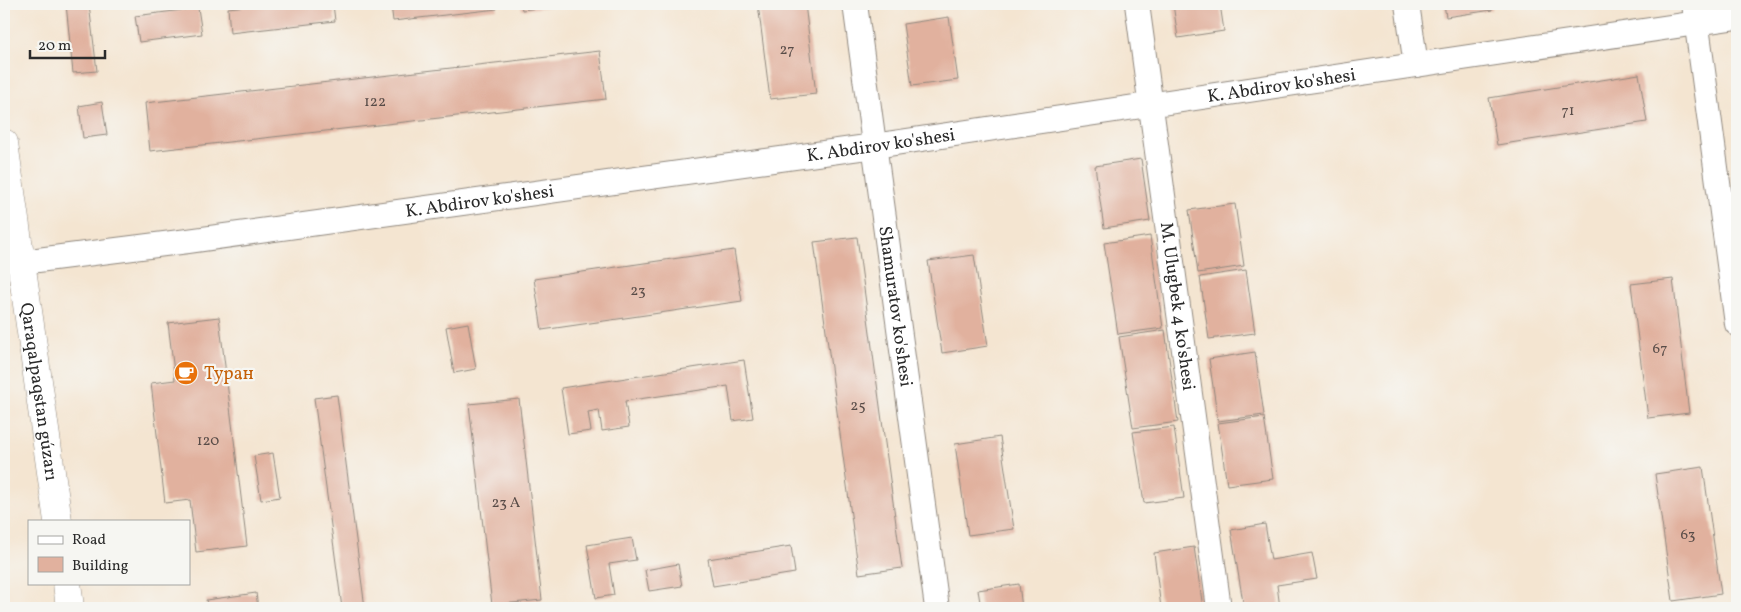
<svg xmlns="http://www.w3.org/2000/svg" width="1741" height="612" font-family="Vollkorn,serif">
  <style>
    .building { fill: #e1b19e }
    .lines { fill: none; stroke-linecap: round; stroke-linejoin: round }
    .minor-casing { stroke: #90887e; stroke-width: 26 }
    .tertiary-casing { stroke: #90887e; stroke-width: 29 }
    .minor { stroke: #fff; stroke-width: 24 }
    .tertiary { stroke: #fff; stroke-width: 28 }
    .labels { text-anchor: middle; stroke-width: 4.5; stroke-linejoin: round; paint-order: stroke }
    .number-label { font-size: 15px; fill: #584c48 }
    .street-label { font-size: 18px; fill: #2b2b2b; stroke: #f6f6f2 }
    .food-label { font-size: 18px; fill: #c56008; stroke: #f6f6f2; text-anchor: start }
  </style>
  <rect width="100%" height="100%" fill="#f6f6f2"/>
  <filter id="ink" filterUnits="userSpaceOnUse"><feTurbulence type="fractalNoise" baseFrequency=".02" numOctaves="2"/><feDisplacementMap in="SourceGraphic" scale="10" xChannelSelector="R" yChannelSelector="G"/><feConvolveMatrix kernelMatrix="1 2 1 2 8 2 1 2 1" color-interpolation-filters="sRGB"/></filter>
  <filter id="wash" filterUnits="userSpaceOnUse"><feTurbulence type="fractalNoise" baseFrequency=".0096" numOctaves="4" result="noise"/><feDisplacementMap in="SourceGraphic" scale="20" xChannelSelector="R" yChannelSelector="G"/><feGaussianBlur stdDeviation="1.12" result="paint"/><feColorMatrix in="noise" values="0 0 0 0 0 0 0 0 0 0 0 0 0 0 0 0 0 1.4 0 .05"/><feComposite in="paint" operator="in"/></filter>
  <g filter="url(#wash)">
    <rect width="100%" height="100%" fill="#f4e5d1"/>
    <g id="blocks">
      <g class="building">
        <polygon points="66,4 89,4 97,71 73,73"/>
        <polygon points="265,4 333,4 335,21 230,33 228,8"/>
        <polygon points="391,4 496,4 497,9 393,21"/>
        <polygon points="521,4 561,4 561,5 522,10"/>
        <polygon points="758,4 805,4 816,94 770,99"/>
        <polygon points="1173,4 1220,4 1224,31 1178,38"/>
        <polygon points="1444,4 1491,4 1492,10 1446,17"/>
        <polygon points="198,8 202,34 139,42 135,16"/>
        <polygon points="949,17 958,80 912,86 903,24"/>
        <polygon points="600,51 606,99 150,151 145,103"/>
        <polygon points="1639,74 1647,122 1497,145 1489,98"/>
        <polygon points="102,102 107,135 83,138 79,106"/>
        <polygon points="1141,159 1150,221 1104,228 1095,166"/>
        <polygon points="1235,204 1244,266 1198,273 1189,210"/>
        <polygon points="1150,236 1163,328 1118,334 1104,243"/>
        <polygon points="857,237 902,568 859,574 814,242"/>
        <polygon points="734,250 742,301 542,330 534,279"/>
        <polygon points="974,255 988,346 942,353 928,261"/>
        <polygon points="1246,270 1255,333 1209,339 1200,277"/>
        <polygon points="1673,279 1689,413 1648,418 1631,284"/>
        <polygon points="219,317 247,546 196,552 190,500 165,503 151,383 175,380 168,323"/>
        <polygon points="468,323 476,369 454,373 446,327"/>
        <polygon points="1165,330 1178,422 1133,428 1119,337"/>
        <polygon points="1255,352 1264,415 1218,421 1209,359"/>
        <polygon points="744,360 753,418 733,421 728,386 625,401 629,427 602,431 599,410 588,412 591,431 568,434 561,388"/>
        <polygon points="337,395 365,608 342,608 314,398"/>
        <polygon points="519,399 542,600 492,605 469,404"/>
        <polygon points="1264,417 1273,479 1227,485 1218,423"/>
        <polygon points="1174,427 1184,498 1144,503 1133,432"/>
        <polygon points="1000,437 1014,529 968,535 955,444"/>
        <polygon points="273,453 280,497 261,500 254,456"/>
        <polygon points="1703,467 1721,594 1673,601 1655,474"/>
        <polygon points="1265,524 1271,560 1312,553 1317,579 1277,585 1280,608 1244,608 1231,530"/>
        <polygon points="632,538 636,560 609,564 614,595 596,598 587,545"/>
        <polygon points="791,546 795,573 713,586 708,559"/>
        <polygon points="1194,547 1203,608 1161,608 1154,553"/>
        <polygon points="678,564 682,586 649,591 645,570"/>
        <polygon points="1019,584 1022,608 981,608 978,590"/>
        <polygon points="256,593 258,608 208,608 206,600"/>
      </g>
    </g>
  </g>
  <g filter="url(#ink)">
    <use href="#blocks" fill-opacity="0" stroke="#90887e" stroke-width="1"/>
    <g class="lines">
      <g class="minor-casing">
        <g id="minor">
          <path id="s1" d="M855,4L937,608"/>
          <path id="s2" d="M1137,4L1219,608"/>
          <polyline points="1407,4 1416,65"/>
          <polyline points="1694,4 1737,324"/>
          <path id="s3" d="M4,259L22,262L188,241L874,146L1737,17"/>
        </g>
      </g>
      <g class="tertiary-casing">
        <g id="tertiary">
          <path id="s4" d="M4,143L58,521"/>
          <polyline points="67,583 70,608"/>
        </g>
      </g>
      <use href="#minor" class="minor"/>
      <use href="#tertiary" class="tertiary"/>
    </g>
  </g>
  <defs>
    <g id="cafe-disc" transform="scale(1.25)"><circle r="9.5" fill="#e8710a" stroke="#f6f6f2"/><path d="M-5.5-4.5H6V0H3Q3 3.5 0 3.5H-2.5Q-5.5 3.5-5.5 0ZM3-3.2v2h1.7v-2ZM-6 4.5H4V6H-6Z" fill="#fff"/></g>
  </defs>
  <g fill-rule="evenodd">
    <use href="#cafe-disc" x="186" y="373"/>
  </g>
  <g class="labels">
    <g class="number-label">
      <text x="787" y="54">27</text>
      <text x="375" y="106">122</text>
      <text x="1568" y="115">71</text>
      <text x="638" y="295">23</text>
      <text x="1660" y="353">67</text>
      <text x="858" y="410">25</text>
      <text x="208" y="445">120</text>
      <text x="506" y="507">23 А</text>
      <text x="1688" y="539">63</text>
    </g>
    <g class="street-label">
      <text dy="6" stroke="none"><textPath href="#s3" startOffset="1290">K. Abdirov ko'shesi</textPath></text>
      <text dy="6" stroke="none"><textPath href="#s3" startOffset="885">K. Abdirov ko'shesi</textPath></text>
      <text dy="6" stroke="none"><textPath href="#s3" startOffset="480">K. Abdirov ko'shesi</textPath></text>
      <text dy="6" stroke="none"><textPath href="#s1" startOffset="305">Shamuratov ko'shesi</textPath></text>
      <text dy="6" stroke="none"><textPath href="#s2" startOffset="305">M. Ulugbek 4 ko'shesi</textPath></text>
      <text dy="6" stroke="none"><textPath href="#s4" startOffset="251">Qaraqalpaqstan gúzarı</textPath></text>
    </g>
    <g class="food-label">
      <text x="204" y="379">Туран</text>
    </g>
  </g>
  <rect width="1741" height="612" fill="none" stroke="#f6f6f2" stroke-width="20"/>
  <rect x="28" y="520" width="162" height="65" fill="#f6f6f2" stroke="#a5a5a2"/>
  <rect x="38" y="536" width="25" height="8" fill="#ffffff" stroke="#a5a5a2"/>
  <text x="72" y="544" font-size="15" fill="#2b2b2b">Road</text>
  <rect x="38" y="557" width="25" height="15" fill="#e1b19e" stroke="#a5a5a2"/>
  <text x="72" y="570" font-size="15" fill="#2b2b2b">Building</text>
  <path d="M30 50v8h75v-8" fill="none" stroke="#2b2b2b" stroke-width="2.5"/>
  <text x="38" y="50" font-size="15" fill="#2b2b2b" stroke="#f6f6f2" stroke-width="4" paint-order="stroke">20 m</text>
</svg>
